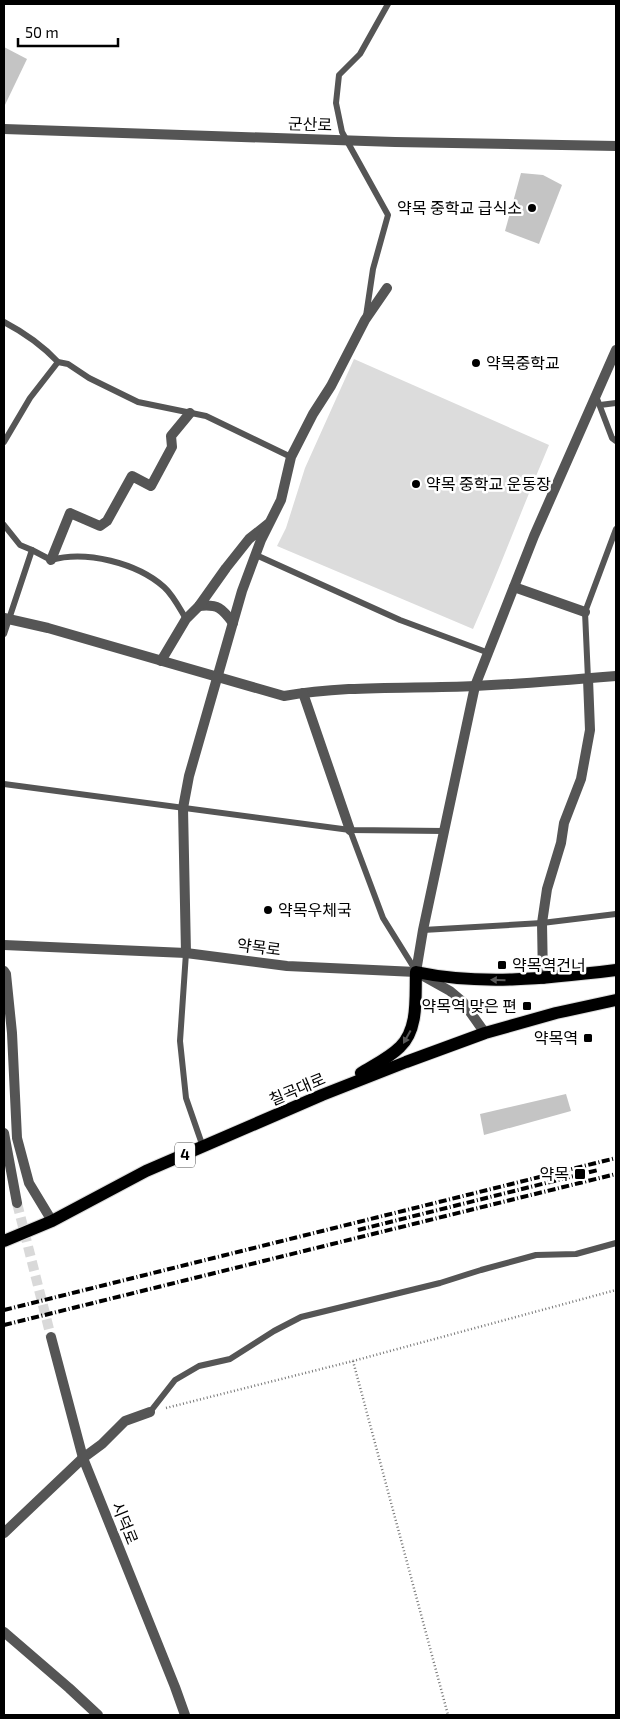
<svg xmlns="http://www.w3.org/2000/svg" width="620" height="1719" font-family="'Exo 2','Noto Sans KR',sans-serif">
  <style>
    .green { fill: #dcdcdc }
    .building { fill: #c4c4c4 }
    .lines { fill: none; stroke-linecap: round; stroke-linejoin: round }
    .tertiary-tunnel { stroke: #d9d9d9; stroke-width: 10; stroke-dasharray: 10 5; stroke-linecap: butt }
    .primary-casing { stroke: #dbdbdb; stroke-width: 14 }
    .path { stroke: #777; stroke-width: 2.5; stroke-dasharray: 1 2.5; stroke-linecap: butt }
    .service { stroke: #555; stroke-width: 6 }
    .minor { stroke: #555; stroke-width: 10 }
    .tertiary { stroke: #555; stroke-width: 10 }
    .primary { stroke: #000; stroke-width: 12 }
    .rail { stroke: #000; stroke-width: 4; stroke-dasharray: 8 2.5 1 2.5; stroke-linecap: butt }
    .oneway { fill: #595959 }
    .poi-dot { fill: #000; stroke: #fff; stroke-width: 2 }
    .labels { text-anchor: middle; stroke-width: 5; stroke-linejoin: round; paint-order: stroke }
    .shield { fill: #fff; stroke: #4c4c4c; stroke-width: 1 }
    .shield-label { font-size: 15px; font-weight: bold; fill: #000 }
    .street-label { font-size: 16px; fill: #000; stroke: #fff }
    .poi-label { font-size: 16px; fill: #000; stroke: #fff; text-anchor: end }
  </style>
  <rect width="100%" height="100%" fill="#fff"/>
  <path class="green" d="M354,359L549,445C523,506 500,568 473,629L277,546L286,528L305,468Z"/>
  <g class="building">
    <polygon points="4,47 27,59 4,107"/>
    <polygon points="521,173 543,175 562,185 539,244 505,231"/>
    <polygon points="566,1094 571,1111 484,1135 480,1114"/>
  </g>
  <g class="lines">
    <polyline class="tertiary-tunnel" points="17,1203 51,1337"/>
    <g class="primary-casing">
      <g id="primary">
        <path d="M361,1073C374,1065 389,1058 400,1047C419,1029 415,996 416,972C482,986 550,978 616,970"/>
        <polyline points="4,1241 52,1221 146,1171 322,1095 406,1062 485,1033 556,1013 616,1000"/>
      </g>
    </g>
    <g class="path">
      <polyline points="353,1361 448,1715"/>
      <polyline points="166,1408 353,1361 616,1290"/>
    </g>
    <g class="service">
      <polyline points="366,316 373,269 388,215 342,132 336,103 339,75 360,54 388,4"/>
      <path d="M4,322C25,333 42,345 58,362L68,364L89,378L138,402L206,416L291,457"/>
      <polyline points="596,396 612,438 616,441"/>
      <polyline points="600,405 616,403"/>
      <polyline points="4,442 30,398 58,362"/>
      <polyline points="4,525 20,545 32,550 4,634"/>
      <path d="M32,550L51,560C86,550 137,563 164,587C173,595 180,609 186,619"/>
      <polyline points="256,555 400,620 489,653"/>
      <polyline points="588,679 585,612 616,529"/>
      <polyline points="4,784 350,830 444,831"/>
      <polyline points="350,830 383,918 416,971"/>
      <polyline points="423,930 542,923 616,914"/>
      <polyline points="186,953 180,1041 186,1098 203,1147"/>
      <polyline points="150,1412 175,1380 199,1366 230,1359 274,1331 301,1317 440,1283 481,1270 536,1255 576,1254 616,1243"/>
    </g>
    <g class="minor">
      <polyline points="4,129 395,142 616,146"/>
      <polyline points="51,560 70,513 100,526 107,521 132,476 151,486 172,447 171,436 190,413"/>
      <polyline points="514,587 585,612"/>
      <path d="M199,606C218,604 222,608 233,623"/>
      <path d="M4,618L48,628L284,696C347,685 411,689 475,686C522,684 569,680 616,676"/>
      <polyline points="161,661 186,619 199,606 226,568 249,539 268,524"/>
      <polyline points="303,693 350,830"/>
      <polyline points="186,953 183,808 189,776 242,591 261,540 281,500 291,457 313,414 331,386 365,320 387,288"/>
      <polyline points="4,971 6,974 12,1033 17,1138 29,1183 52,1221"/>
      <polyline points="416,972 423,930 475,686 534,536 616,350"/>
      <polyline points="543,979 542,923 547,889 561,843 564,823 581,779 590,730 588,679"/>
      <polyline points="4,1533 83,1458 102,1444 125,1421 150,1412"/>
      <polyline points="4,1632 69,1688 98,1715"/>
    </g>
    <g class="tertiary">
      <polyline points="4,945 186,953 287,966 416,972 450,991 463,1002 485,1033"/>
      <polyline points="4,1133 17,1203"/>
      <polyline points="51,1337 83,1458 175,1687 185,1715"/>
    </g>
    <use href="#primary" class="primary"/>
    <g class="rail">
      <polyline points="358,1230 598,1170"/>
      <polyline points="4,1310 616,1158"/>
      <polyline points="4,1325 616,1174"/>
    </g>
  </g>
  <defs><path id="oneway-solid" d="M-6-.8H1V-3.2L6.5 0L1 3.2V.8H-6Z" transform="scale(1.25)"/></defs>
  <g class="oneway">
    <use href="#oneway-solid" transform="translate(498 980) rotate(-178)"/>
    <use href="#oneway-solid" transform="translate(407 1037) rotate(119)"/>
  </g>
  <g class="poi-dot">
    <circle cx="532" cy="208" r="5"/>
    <circle cx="476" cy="363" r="5"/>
    <circle cx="416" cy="484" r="5"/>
    <circle cx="268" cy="910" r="5"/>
    <rect x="497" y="960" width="10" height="10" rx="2.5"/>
    <rect x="522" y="1001" width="10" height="10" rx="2.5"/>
    <rect x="583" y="1033" width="10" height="10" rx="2.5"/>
    <rect x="574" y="1168" width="12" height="12" rx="2.5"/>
  </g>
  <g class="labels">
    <rect class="shield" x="175" y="1142.5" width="20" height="25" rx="4"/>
    <g class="shield-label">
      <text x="185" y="1160">4</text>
    </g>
    <g class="street-label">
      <text transform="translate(310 124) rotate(2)" y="6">군산로</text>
      <text transform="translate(259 947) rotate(7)" y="6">약목로</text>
      <text transform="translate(297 1089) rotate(-23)" y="6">칠곡대로</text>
      <text transform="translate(125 1523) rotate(68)" y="6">시덕로</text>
    </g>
    <g class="poi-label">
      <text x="522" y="214">약목 중학교 급식소</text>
      <text x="486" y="369" text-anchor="start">약목중학교</text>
      <text x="426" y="490" text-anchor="start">약목 중학교 운동장</text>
      <text x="278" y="916" text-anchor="start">약목우체국</text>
      <text x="512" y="971" text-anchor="start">약목역건너</text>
      <text x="517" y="1012">약목역 맞은 편</text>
      <text x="578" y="1044">약목역</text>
      <text x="569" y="1180">약목</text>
    </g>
  </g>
  <rect width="620" height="1719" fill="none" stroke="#000000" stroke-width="10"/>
  <path d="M18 38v8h100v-8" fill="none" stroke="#000000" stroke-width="2.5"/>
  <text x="25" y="38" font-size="15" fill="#000000" stroke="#ffffff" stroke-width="4" paint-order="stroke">50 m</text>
</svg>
